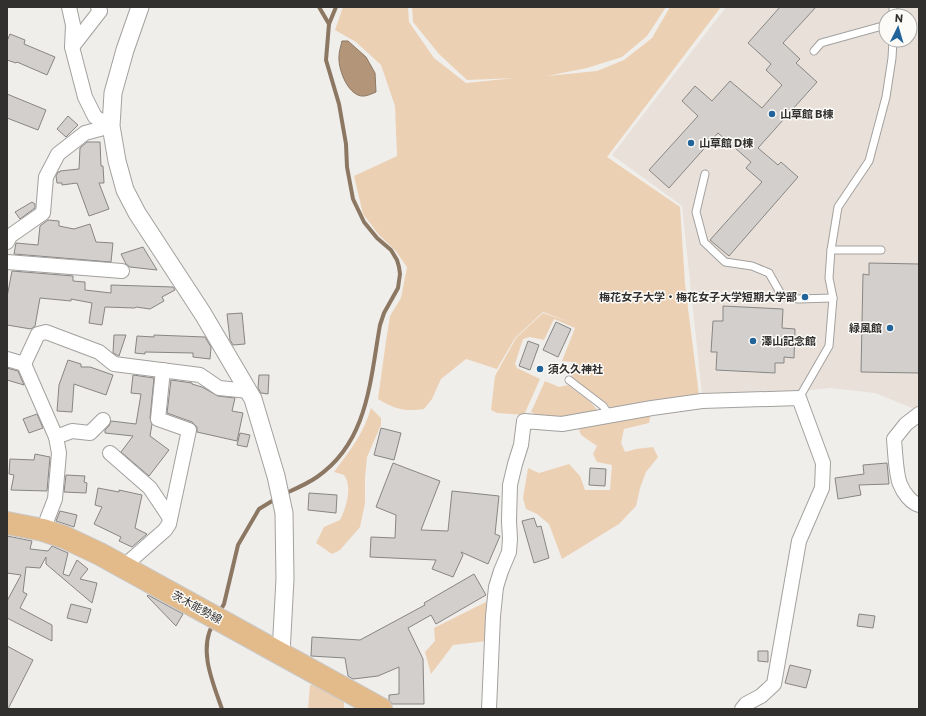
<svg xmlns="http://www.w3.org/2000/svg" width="926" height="716" font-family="Commissioner,'Noto Sans JP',sans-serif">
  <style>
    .built { fill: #e9e1d9; fill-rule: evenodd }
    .green { fill: #ecd0b4 }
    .water { fill: #b39679; stroke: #8c7763 }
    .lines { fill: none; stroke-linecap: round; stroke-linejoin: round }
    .stream { stroke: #8c7763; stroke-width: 4 }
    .building { fill: #d2cfcd; stroke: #888684 }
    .service-casing { stroke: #a3a19f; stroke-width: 9 }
    .minor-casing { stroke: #a3a19f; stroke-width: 16 }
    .tertiary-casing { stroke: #a3a19f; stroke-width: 19 }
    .primary-casing { stroke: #c9c9c9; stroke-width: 24 }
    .service { stroke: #fff; stroke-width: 7 }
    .minor { stroke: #fff; stroke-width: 14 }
    .tertiary { stroke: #fff; stroke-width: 17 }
    .primary { stroke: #e3bb8b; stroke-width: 22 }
    .poi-dot { fill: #226499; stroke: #fdfbf8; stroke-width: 1.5 }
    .labels { text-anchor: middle; stroke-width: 3; stroke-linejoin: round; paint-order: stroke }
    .poi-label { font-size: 11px; font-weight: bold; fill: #31302f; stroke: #fdfbf8; text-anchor: start }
    .street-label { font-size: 11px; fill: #31302f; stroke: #fdfbf8 }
  </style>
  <rect width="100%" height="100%" fill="#f0eeeb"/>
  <path class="built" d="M726,7H919V411L875,393L830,388L794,392L702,395L682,206L612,155ZM886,16H910V40H886Z"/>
  <g class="green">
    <path d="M343,7H408L409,22L434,58L466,83L514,78L467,80L439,54L413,22L412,7H666L647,36L622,57L587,68L547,76L597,71L624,60L652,38L670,7H721L607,157L680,207L685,284L699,395L612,410C607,403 604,401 597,397C588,393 579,384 571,376L572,362L562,361L575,328L554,319L544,340L530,337L523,339L515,364L517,368L540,379L524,415L497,413L491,410L495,376L516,338L543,313L572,323L543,312L515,338L497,369L466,359L441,379L432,399L424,409C404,412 395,409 378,399L386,341L390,316L401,298L407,267L395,250L379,235L363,214L354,176L397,156L395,106L381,65L356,42L335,30Z"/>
    <path d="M545,381L559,387L568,385C578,394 592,400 598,412L561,418L534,416V413L531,412Z"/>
    <path d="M371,408L381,418V425L367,457L365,478V503L360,527L340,550L332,554L316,543L324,527L340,520C346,508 353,487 344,475L334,472C349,452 364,433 371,408Z"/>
    <polygon points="651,413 649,423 624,429 621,443 625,452 636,449 653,447 658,457 646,472 640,488 636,506 619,524 562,559 549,524 537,514 526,509 523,498 528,468 539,473 569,464 580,476 585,490 610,490 612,465 597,462 593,454 597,446 581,435 578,426"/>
    <polygon points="486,602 487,641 453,645 431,674 425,652 435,641 434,628"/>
    <polygon points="310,685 318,685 344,697 344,709 308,709"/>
  </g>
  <path class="water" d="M342,41H348L366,57L375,73L376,92C371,94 364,98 358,95C346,90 338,68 339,56C339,51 341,46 342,41Z"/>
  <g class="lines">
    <g class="stream">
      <polyline points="319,7 329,24"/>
      <path d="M284,494C295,489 307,484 317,477C368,442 370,381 380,325L384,313L398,288L400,274L399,267L397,260L391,250L377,238L364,222L353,199L347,167L346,144L339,104L326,60L329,24L336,7"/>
      <polyline points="219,613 224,604 238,545 259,509 277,498"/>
      <path d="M213,624C198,650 213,683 222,709"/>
    </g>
  </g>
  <g class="building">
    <polygon points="780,7 816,7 783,43 800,59 796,63 817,82 758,148 778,165 781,162 798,177 729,256 710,240 762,182 746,168 751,162 718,133 669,188 649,170 698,116 682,101 695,86 712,101 730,81 762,108 782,85 766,70 771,64 748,43"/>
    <polygon points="10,34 25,40 24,44 55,57 47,75 17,62 16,63 7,60 7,41"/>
    <polygon points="7,94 46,110 38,130 7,118"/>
    <polygon points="68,116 78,125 66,137 57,129"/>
    <polygon points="87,142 100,142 101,166 103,166 104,183 99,183 109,209 89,216 77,183 62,185 62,183 57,183 56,176 58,172 60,172 60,171 79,169 80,148"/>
    <polygon points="32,202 35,204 35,208 20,219 15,212"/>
    <polygon points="48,220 59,221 59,226 74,229 90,224 96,242 113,243 111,262 14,254 16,243 38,245 40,226"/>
    <polygon points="143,247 157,270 130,267 126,264 121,254"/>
    <polygon points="869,263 919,264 919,373 861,372 863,274 869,275"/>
    <polygon points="12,271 73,276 73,281 85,282 85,290 111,293 111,285 173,287 175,290 162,297 164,301 150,309 136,307 135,308 105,307 102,325 89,323 92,303 71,299 71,301 40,298 35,326 31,329 7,325 7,297"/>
    <polygon points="723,306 783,309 782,328 795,329 794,358 784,357 784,363 775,363 775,373 716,370 717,352 711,352 713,321 723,321"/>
    <polygon points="242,313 245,344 233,345 230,340 227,314"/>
    <polygon points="556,322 571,329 558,357 543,350"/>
    <polygon points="114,335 126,335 119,356 113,353"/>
    <polygon points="154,335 205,337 211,347 210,359 193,357 193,353 145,352 145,354 135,353 137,336 154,337"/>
    <polygon points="528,341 539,345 530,370 519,366"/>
    <polygon points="68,360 81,364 81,367 90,367 113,375 106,395 74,384 72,412 57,411 59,385"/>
    <polygon points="7,368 18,371 24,385 7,380"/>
    <polygon points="133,375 154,378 150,418 152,424 150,436 169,450 149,476 121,452 133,436 105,433 105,430 109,426 111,421 136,424 141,394 131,393"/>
    <polygon points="259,375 269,375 268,394 261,393 258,388"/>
    <polygon points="171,380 192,383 192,384 202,387 218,396 235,398 232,411 243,413 237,441 197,432 197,427 192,422 167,413"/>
    <polygon points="37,414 43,428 29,433 23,419"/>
    <polygon points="381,428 401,433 394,460 374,455"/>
    <polygon points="240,433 250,435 247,447 237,445"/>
    <polygon points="35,454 50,457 47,491 11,490 14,475 9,474 10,459 34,460"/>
    <polygon points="393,463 440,481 421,530 448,531 452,491 499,496 495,534 500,536 488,564 461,552 463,555 453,577 432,569 436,560 370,557 371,537 395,538 396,515 376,507"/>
    <polygon points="887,463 889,484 859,485 861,495 838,499 835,478 864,474 863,465"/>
    <polygon points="590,468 606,469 605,486 589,485"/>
    <polygon points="66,475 85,476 84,482 87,483 86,493 64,492"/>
    <polygon points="98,488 119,492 119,490 142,495 135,528 147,534 132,547 119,541 121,537 94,524 102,507 95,505"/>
    <polygon points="309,493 337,495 336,513 308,510"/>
    <polygon points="60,511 77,515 74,527 56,521"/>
    <polygon points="534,518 537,527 541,526 549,558 534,563 522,521"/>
    <polygon points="7,536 32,541 30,549 48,551 52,546 68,553 63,574 69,576 77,560 88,569 80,579 97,583 92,603 46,564 46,557 40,568 26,567 23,592 27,594 20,608 52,625 52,641 7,618 7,601 21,575 7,573"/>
    <polygon points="474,574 486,595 436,624 431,615 408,628 423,659 424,704 392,704 389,700 389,695 399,694 399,667 378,676 353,679 348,676 345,658 311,656 312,637 360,640 425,605 424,603"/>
    <polygon points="148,595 183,614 176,626 147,596"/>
    <polygon points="71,604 91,609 87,623 67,618"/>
    <polygon points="859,614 875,616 873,628 857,626"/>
    <polygon points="7,646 33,660 8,709 7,709"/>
    <polygon points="758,651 768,651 768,662 758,661"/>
    <polygon points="790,665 811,670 806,688 785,683"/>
  </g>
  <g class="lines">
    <g class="service-casing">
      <g id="service">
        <polyline points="893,16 893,7"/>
        <polyline points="814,51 821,43 886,25"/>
        <polyline points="705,174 696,212 704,242 725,262 752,266 769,273 782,296 798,299 833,298"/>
        <polyline points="831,250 881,250"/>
        <polyline points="569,380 603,406 610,416"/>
        <polyline points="799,398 829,346 833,298 829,278 831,250 838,207 869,161 886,97 892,58 893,40"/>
      </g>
    </g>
    <g class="minor-casing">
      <g id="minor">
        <polyline points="69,7 73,25 72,47 85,97 95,117 111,126"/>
        <polyline points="72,47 100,11 98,7"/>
        <polyline points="7,242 10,236 43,213 46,177 58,154 85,133 111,126"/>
        <polyline points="7,262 122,271"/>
        <polyline points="7,359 24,364 56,437 59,453 55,499 43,530"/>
        <polyline points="24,364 38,334 46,332 99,352 114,364 200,375 219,388 249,391"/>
        <path d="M919,414L906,424L894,439C895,450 896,475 900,484C903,492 911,503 919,505"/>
        <polyline points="56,437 72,431 90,433 103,420"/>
        <polyline points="110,453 150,488 170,518"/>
        <polyline points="123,567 165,530 169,524 189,430 158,419 163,370"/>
        <polyline points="489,709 493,616 496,587 501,571 509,552 510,539 509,521 510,485 515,464 521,445 524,421 562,424 652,408 702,401 799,398 823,463 822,488 799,541 774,684 761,696 746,704 742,709"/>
      </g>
    </g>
    <g class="tertiary-casing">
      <polyline id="tertiary" points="140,7 125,50 113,93 111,126 117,161 125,190 137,213 203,314 253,399 276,476 284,513 285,579 281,653"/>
    </g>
    <g class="primary-casing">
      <polyline id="primary" points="7,523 43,530 64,537 100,554 381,709"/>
    </g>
    <use href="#service" class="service"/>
    <use href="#minor" class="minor"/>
    <use href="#tertiary" class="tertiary"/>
    <use href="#primary" class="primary"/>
  </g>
  <g class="poi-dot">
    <circle cx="772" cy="114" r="4"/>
    <circle cx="691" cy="143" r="4"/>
    <circle cx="805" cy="297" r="4"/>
    <circle cx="890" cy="328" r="4"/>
    <circle cx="753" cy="341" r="4"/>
    <circle cx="540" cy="369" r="4"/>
  </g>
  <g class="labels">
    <g class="poi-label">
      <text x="780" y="118">山草館 B棟</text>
      <text x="699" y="147">山草館 D棟</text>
      <text x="797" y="301" text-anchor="end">梅花女子大学・梅花女子大学短期大学部</text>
      <text x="882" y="332" text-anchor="end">緑風館</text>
      <text x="761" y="345">澤山記念館</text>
      <text x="548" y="373">須久久神社</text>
    </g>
    <g class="street-label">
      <text transform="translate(197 607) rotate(29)" y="4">茨木能勢線</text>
    </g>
  </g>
  <rect width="926" height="716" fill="none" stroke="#31302f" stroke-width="16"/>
  <g transform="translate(898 28) rotate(5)"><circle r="19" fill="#fdfbf8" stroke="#abaaa8"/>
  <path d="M0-3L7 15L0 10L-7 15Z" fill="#226499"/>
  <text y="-6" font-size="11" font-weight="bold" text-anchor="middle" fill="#31302f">N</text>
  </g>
</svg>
